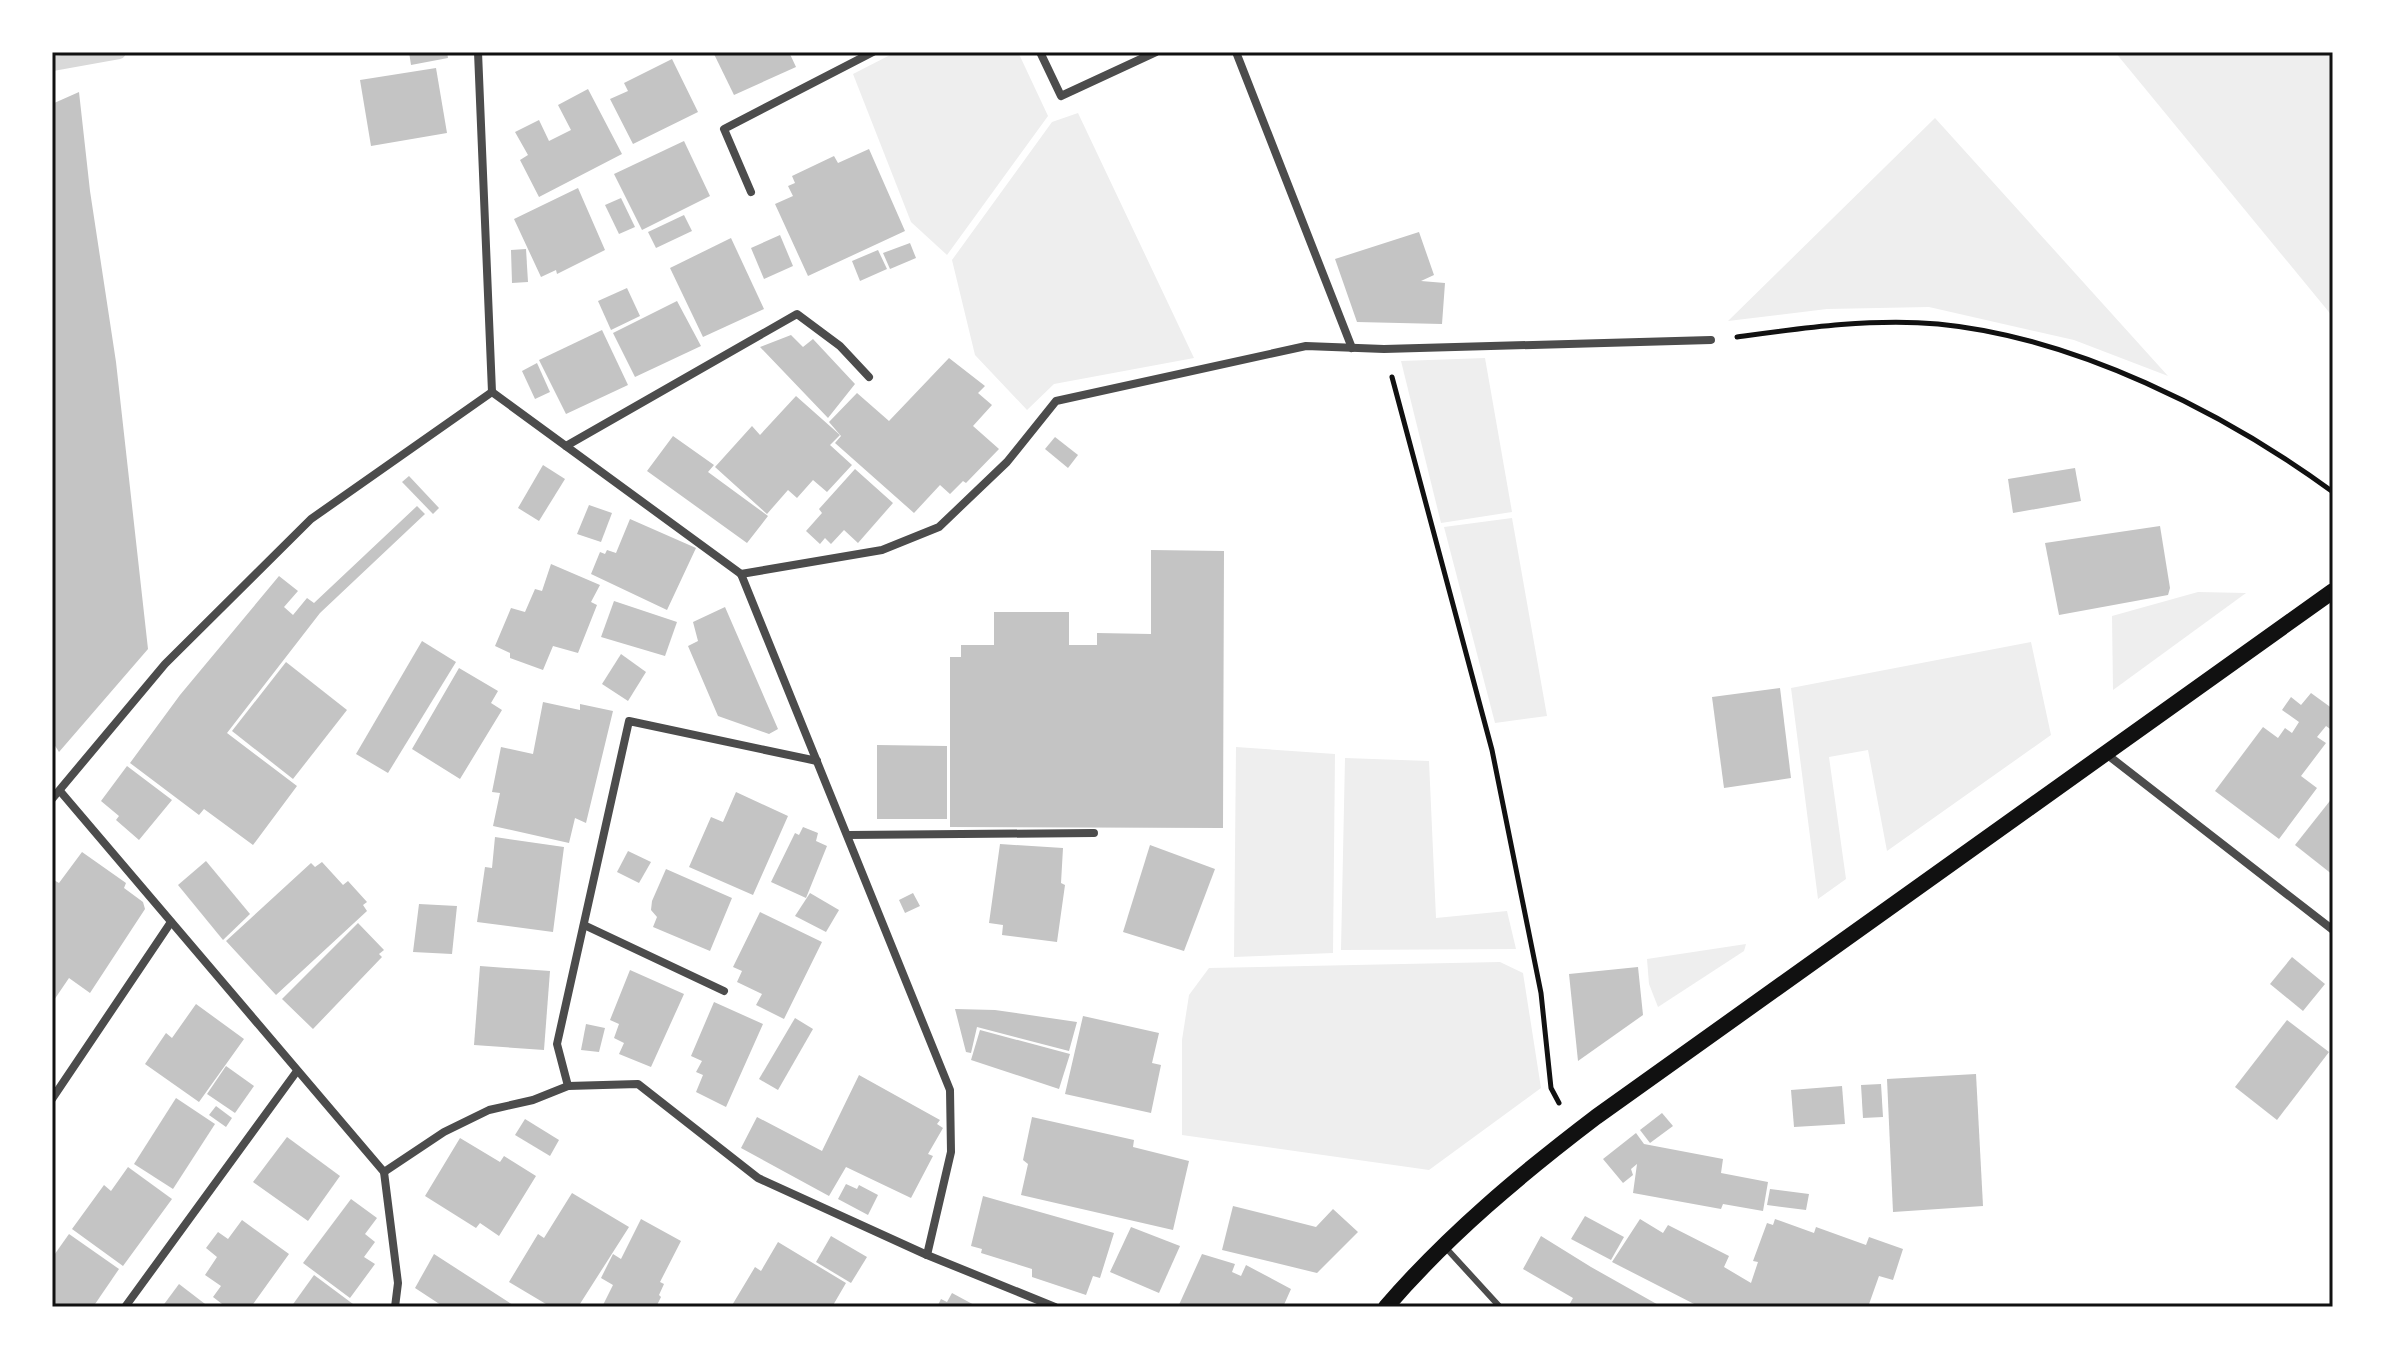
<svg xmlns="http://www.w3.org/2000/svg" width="2385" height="1359" font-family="Rubik,sans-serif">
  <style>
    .green { fill: #eee }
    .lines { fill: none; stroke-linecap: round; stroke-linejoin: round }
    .stream { stroke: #d9d9d9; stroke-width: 14 }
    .building { fill: #c4c4c4 }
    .path { stroke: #111; stroke-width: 5 }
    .service { stroke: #4c4c4c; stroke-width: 6 }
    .minor { stroke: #4c4c4c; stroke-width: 8 }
    .secondary { stroke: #111; stroke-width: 16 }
    .neatline { fill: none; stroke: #111; stroke-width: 3 }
  </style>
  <rect width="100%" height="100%" fill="#fff"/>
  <g class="green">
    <polygon points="896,52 1018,52 1048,116 947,255 911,222 853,74"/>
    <polygon points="2115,52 2333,52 2333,317"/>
    <polygon points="1078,113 1194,358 1054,384 1027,410 975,355 952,260 1052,122"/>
    <polygon points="1935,118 2168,376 2074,340 1929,307 1827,309 1728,321"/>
    <polygon points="1485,358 1512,512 1441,523 1401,361"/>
    <polygon points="1512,518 1547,716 1495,723 1444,527"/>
    <polygon points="2198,592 2246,593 2113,690 2112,616"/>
    <polygon points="2031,642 2051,735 1887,851 1868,750 1829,757 1846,879 1818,899 1791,688"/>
    <polygon points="1236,747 1335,754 1333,953 1234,957"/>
    <polygon points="1345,758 1429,761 1436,918 1507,911 1516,949 1341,950"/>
    <polygon points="1746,944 1744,951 1658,1007 1649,984 1647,959"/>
    <polygon points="1500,962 1523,973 1541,1088 1429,1170 1182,1135 1182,1040 1189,995 1209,968"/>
  </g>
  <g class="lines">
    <polyline class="stream" points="52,64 119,52"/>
  </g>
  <g class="building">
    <polygon points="409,52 447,52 448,58 411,65"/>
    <polygon points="713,52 789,52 796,67 734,95"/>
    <polygon points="672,59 698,112 633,144 610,99 628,91 624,83"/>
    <polygon points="436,68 447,133 371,146 360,80"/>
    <polygon points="588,89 622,154 539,197 520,160 528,155 515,132 539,120 549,141 571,130 558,105"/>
    <polygon points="79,92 90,191 116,362 148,649 59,752 52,741 52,104"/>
    <polygon points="684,141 710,196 642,230 614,174"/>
    <polygon points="869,149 905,231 808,276 775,204 793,196 788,186 795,183 792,176 834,156 838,163"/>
    <polygon points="578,188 605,250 557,274 556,270 541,277 514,219"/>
    <polygon points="621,198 635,227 619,234 605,205"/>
    <polygon points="684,215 692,231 656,248 648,232"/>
    <polygon points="1419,232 1434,275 1421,281 1445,283 1442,324 1357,322 1335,259"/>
    <polygon points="780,235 793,266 764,279 751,248"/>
    <polygon points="731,238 764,309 703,337 670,268"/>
    <polygon points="910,243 916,258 890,269 883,253"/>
    <polygon points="526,249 528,282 512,283 511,250"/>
    <polygon points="878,250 887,269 860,281 852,261"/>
    <polygon points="627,288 640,316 611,330 598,301"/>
    <polygon points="677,301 701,346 635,377 613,333"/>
    <polygon points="602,330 628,385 566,414 539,360"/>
    <polygon points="791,335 803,347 813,339 855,384 828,418 760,347"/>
    <polygon points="949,358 985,386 978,393 992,405 973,426 999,449 966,483 963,481 950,494 940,485 914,513 835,443 841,436 829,422 857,393 889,421"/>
    <polygon points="537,363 550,392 535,399 522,371"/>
    <polygon points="796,396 840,435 830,445 852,465 827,492 813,480 797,498 788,490 767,514 715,467 752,426 760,435"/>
    <polygon points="673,436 714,465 708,472 768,516 747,543 647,471"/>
    <polygon points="1055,437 1078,455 1068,468 1045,449"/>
    <polygon points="543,465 565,479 539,521 518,508"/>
    <polygon points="2075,468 2081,501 2013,513 2008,479"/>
    <polygon points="855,469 893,503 858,543 844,530 831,544 825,538 820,544 806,531 822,513 819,509"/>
    <polygon points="409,476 439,508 433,514 402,482"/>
    <polygon points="589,505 612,513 601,542 577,534"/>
    <polygon points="417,506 425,514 320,613 227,733 297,786 253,845 204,809 199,815 130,763 180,695 279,576 298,591 284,607 293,615 307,598 314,603"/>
    <polygon points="630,519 696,548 667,610 591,574 600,552 605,554 607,550 616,553"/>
    <polygon points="2160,526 2170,588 2168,595 2059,615 2045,543"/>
    <polygon points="1151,550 1224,551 1223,828 950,827 950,657 961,657 961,645 994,645 994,612 1069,612 1069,645 1097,645 1097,633 1151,634"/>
    <polygon points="551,564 600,585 591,602 597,605 578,653 553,646 543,670 510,658 510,653 495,646 511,608 525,612 535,589 542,591"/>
    <polygon points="614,601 677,622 665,656 601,637"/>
    <polygon points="725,607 778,729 769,734 718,716 688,646 698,641 693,622"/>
    <polygon points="422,641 456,662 388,773 356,754"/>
    <polygon points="621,654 646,672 628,701 602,684"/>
    <polygon points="286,662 347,710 293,779 232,731"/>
    <polygon points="459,668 498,691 491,703 502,710 460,779 412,749"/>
    <polygon points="1780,688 1791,778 1724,788 1712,697"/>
    <polygon points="2311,693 2333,709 2333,731 2326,726 2317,737 2326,743 2301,776 2317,788 2279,839 2215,791 2263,727 2278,738 2285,728 2292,733 2299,722 2282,710 2291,697 2301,705"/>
    <polygon points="543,702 580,710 580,704 613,711 586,823 575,818 569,843 493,826 500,793 492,792 501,747 533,754"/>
    <polygon points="877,745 947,746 947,819 877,819"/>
    <polygon points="127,766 172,800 139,840 116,820 119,816 101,801"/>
    <polygon points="736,792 788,816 753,895 689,867 711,817 723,822"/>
    <polygon points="2333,797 2333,875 2295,845"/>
    <polygon points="803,827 818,833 816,841 827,846 806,898 771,882 795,833 799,835"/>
    <polygon points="495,837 564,847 553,932 477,922 485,867 492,868"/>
    <polygon points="1000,844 1063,848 1061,883 1065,885 1057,942 1002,935 1003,925 989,923"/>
    <polygon points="1150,845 1215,869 1184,951 1123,932"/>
    <polygon points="628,851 651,862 639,883 617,872"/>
    <polygon points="82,852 126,883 124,888 143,902 145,909 90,993 69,978 52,1003 52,879 59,883"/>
    <polygon points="206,861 250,914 223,940 178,885"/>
    <polygon points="322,862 343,885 348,881 367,902 363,905 367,911 276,995 226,941 311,863 315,867"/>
    <polygon points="666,869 732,898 710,951 653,927 657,917 651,910 652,901"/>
    <polygon points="810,893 839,910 826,932 795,916"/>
    <polygon points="913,893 920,906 905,913 899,900"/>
    <polygon points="419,904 457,906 452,954 413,952"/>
    <polygon points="760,912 822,942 784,1019 756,1005 762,994 737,982 742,971 733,967"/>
    <polygon points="358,923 384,950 379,954 382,957 313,1029 282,999"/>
    <polygon points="2292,957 2325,984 2303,1011 2270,984"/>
    <polygon points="480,966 550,971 544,1050 474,1045"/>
    <polygon points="1638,967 1643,1015 1578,1061 1569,974"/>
    <polygon points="630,970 684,994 651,1067 619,1054 624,1043 614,1038 619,1024 610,1020"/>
    <polygon points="714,1002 763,1024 726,1107 696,1092 703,1075 696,1072 702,1061 691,1056"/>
    <polygon points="196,1004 244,1039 199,1102 145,1064 166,1033 172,1038"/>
    <polygon points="955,1009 995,1010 1077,1022 1069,1051 977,1027 971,1053 966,1052"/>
    <polygon points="1083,1016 1159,1033 1152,1063 1161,1065 1151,1113 1065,1094"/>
    <polygon points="795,1018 813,1029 778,1090 759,1079"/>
    <polygon points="2287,1020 2329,1052 2277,1120 2235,1087"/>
    <polygon points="586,1024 605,1028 599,1052 581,1050"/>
    <polygon points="980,1030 1070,1054 1059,1089 971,1060"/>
    <polygon points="226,1066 254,1086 235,1113 207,1094"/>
    <polygon points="1976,1074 1983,1206 1893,1212 1887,1079"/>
    <polygon points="859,1075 940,1120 937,1124 943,1128 928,1154 933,1156 911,1198 846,1167 829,1196 741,1148 757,1117 822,1151"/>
    <polygon points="1881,1084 1883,1117 1863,1118 1861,1085"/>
    <polygon points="1842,1086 1845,1124 1794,1127 1791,1090"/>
    <polygon points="176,1098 215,1124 173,1189 134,1164"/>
    <polygon points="216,1106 232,1118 226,1127 209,1115"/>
    <polygon points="1662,1113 1673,1126 1650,1143 1640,1130"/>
    <polygon points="1032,1117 1134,1140 1133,1147 1189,1161 1173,1230 1021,1195 1028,1164 1023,1160"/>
    <polygon points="525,1119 559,1140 550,1156 515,1135"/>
    <polygon points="1636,1133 1644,1144 1723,1159 1721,1173 1768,1182 1763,1211 1723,1204 1721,1209 1633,1193 1637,1164 1631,1169 1633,1175 1623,1183 1603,1159"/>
    <polygon points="287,1137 340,1176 308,1221 253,1182"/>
    <polygon points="460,1138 500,1162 504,1156 536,1176 499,1236 480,1223 476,1228 425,1196"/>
    <polygon points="128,1167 172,1199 123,1266 72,1229 104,1185 111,1191"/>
    <polygon points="846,1184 857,1189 859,1185 878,1195 868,1215 838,1199"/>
    <polygon points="1770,1189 1809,1194 1806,1210 1767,1205"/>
    <polygon points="572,1193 629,1227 578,1307 551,1307 509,1282 538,1234 544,1238"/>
    <polygon points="983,1196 1114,1233 1100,1278 1093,1276 1086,1295 1032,1277 1032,1269 981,1253 982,1249 971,1246"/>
    <polygon points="351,1199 377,1218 365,1234 375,1242 364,1257 375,1264 350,1298 303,1263"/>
    <polygon points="1233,1206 1316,1227 1333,1209 1358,1232 1317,1273 1222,1250"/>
    <polygon points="1585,1216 1624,1237 1611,1260 1571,1239"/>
    <polygon points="641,1219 681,1241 660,1282 664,1284 659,1295 661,1297 656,1307 602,1307 613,1285 601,1278 613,1254 621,1259"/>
    <polygon points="1640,1219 1663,1233 1668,1225 1729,1256 1724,1267 1751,1283 1758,1262 1753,1261 1767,1223 1773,1225 1775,1219 1814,1233 1816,1227 1866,1245 1869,1237 1903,1249 1893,1280 1879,1276 1868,1307 1700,1307 1612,1262"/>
    <polygon points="242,1220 289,1254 251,1307 226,1307 213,1297 221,1286 205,1275 217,1257 206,1248 218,1232 228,1239"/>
    <polygon points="1131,1227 1180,1246 1159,1293 1110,1272"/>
    <polygon points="69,1234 119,1269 93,1307 52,1307 52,1258"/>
    <polygon points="831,1236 867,1257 851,1283 816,1262"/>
    <polygon points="1541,1236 1591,1267 1662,1307 1568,1307 1573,1298 1523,1269"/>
    <polygon points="778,1242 846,1283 832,1307 731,1307 755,1267 761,1271"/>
    <polygon points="434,1254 516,1307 444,1307 415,1288"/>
    <polygon points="1202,1254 1235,1264 1232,1272 1241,1276 1246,1265 1291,1289 1283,1307 1178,1307"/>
    <polygon points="314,1275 357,1307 291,1307"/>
    <polygon points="179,1284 209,1307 162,1307"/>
    <polygon points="952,1293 978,1307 937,1307 941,1299 947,1302"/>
  </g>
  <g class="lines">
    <g class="path">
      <path d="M1737,337C1803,328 1872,318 1938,324C2074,337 2224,412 2333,492"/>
      <polyline points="1392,377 1492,750 1541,993 1551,1088 1559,1103"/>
    </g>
    <polyline class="service" points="1446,1248 1500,1307"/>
    <g class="minor">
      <polyline points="478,52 492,392"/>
      <polyline points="1040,52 1061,96 1156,52"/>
      <polyline points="1236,52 1352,348"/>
      <polyline points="751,192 724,129 873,52"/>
      <polyline points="492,392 741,574 950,1090 951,1152 927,1255"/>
      <polyline points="566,446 797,314 840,346 869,377"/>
      <polyline points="741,574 882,550 939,527 1007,462 1056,401 1306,346 1384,349 1711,340"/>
      <polyline points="2105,753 2333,930"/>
      <polyline points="60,791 384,1172 444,1132 489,1110 533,1100 568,1086 638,1084 758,1178 927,1255 1055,1307"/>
      <polyline points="52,799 165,664 311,519 492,392"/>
      <polyline points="848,835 1094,833"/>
      <polyline points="584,925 724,991"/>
      <polyline points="568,1086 557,1044 629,721 817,761"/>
      <polyline points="52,1099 171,922"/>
      <polyline points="384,1172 398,1283 395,1307"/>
      <polyline points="125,1307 297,1071"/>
    </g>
    <path class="secondary" d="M1386,1307C1448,1235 1521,1174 1596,1117L2333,591"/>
  </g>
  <rect width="2385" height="1359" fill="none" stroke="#ffffff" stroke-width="108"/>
  <rect x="54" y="54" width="2277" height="1251" class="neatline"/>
</svg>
